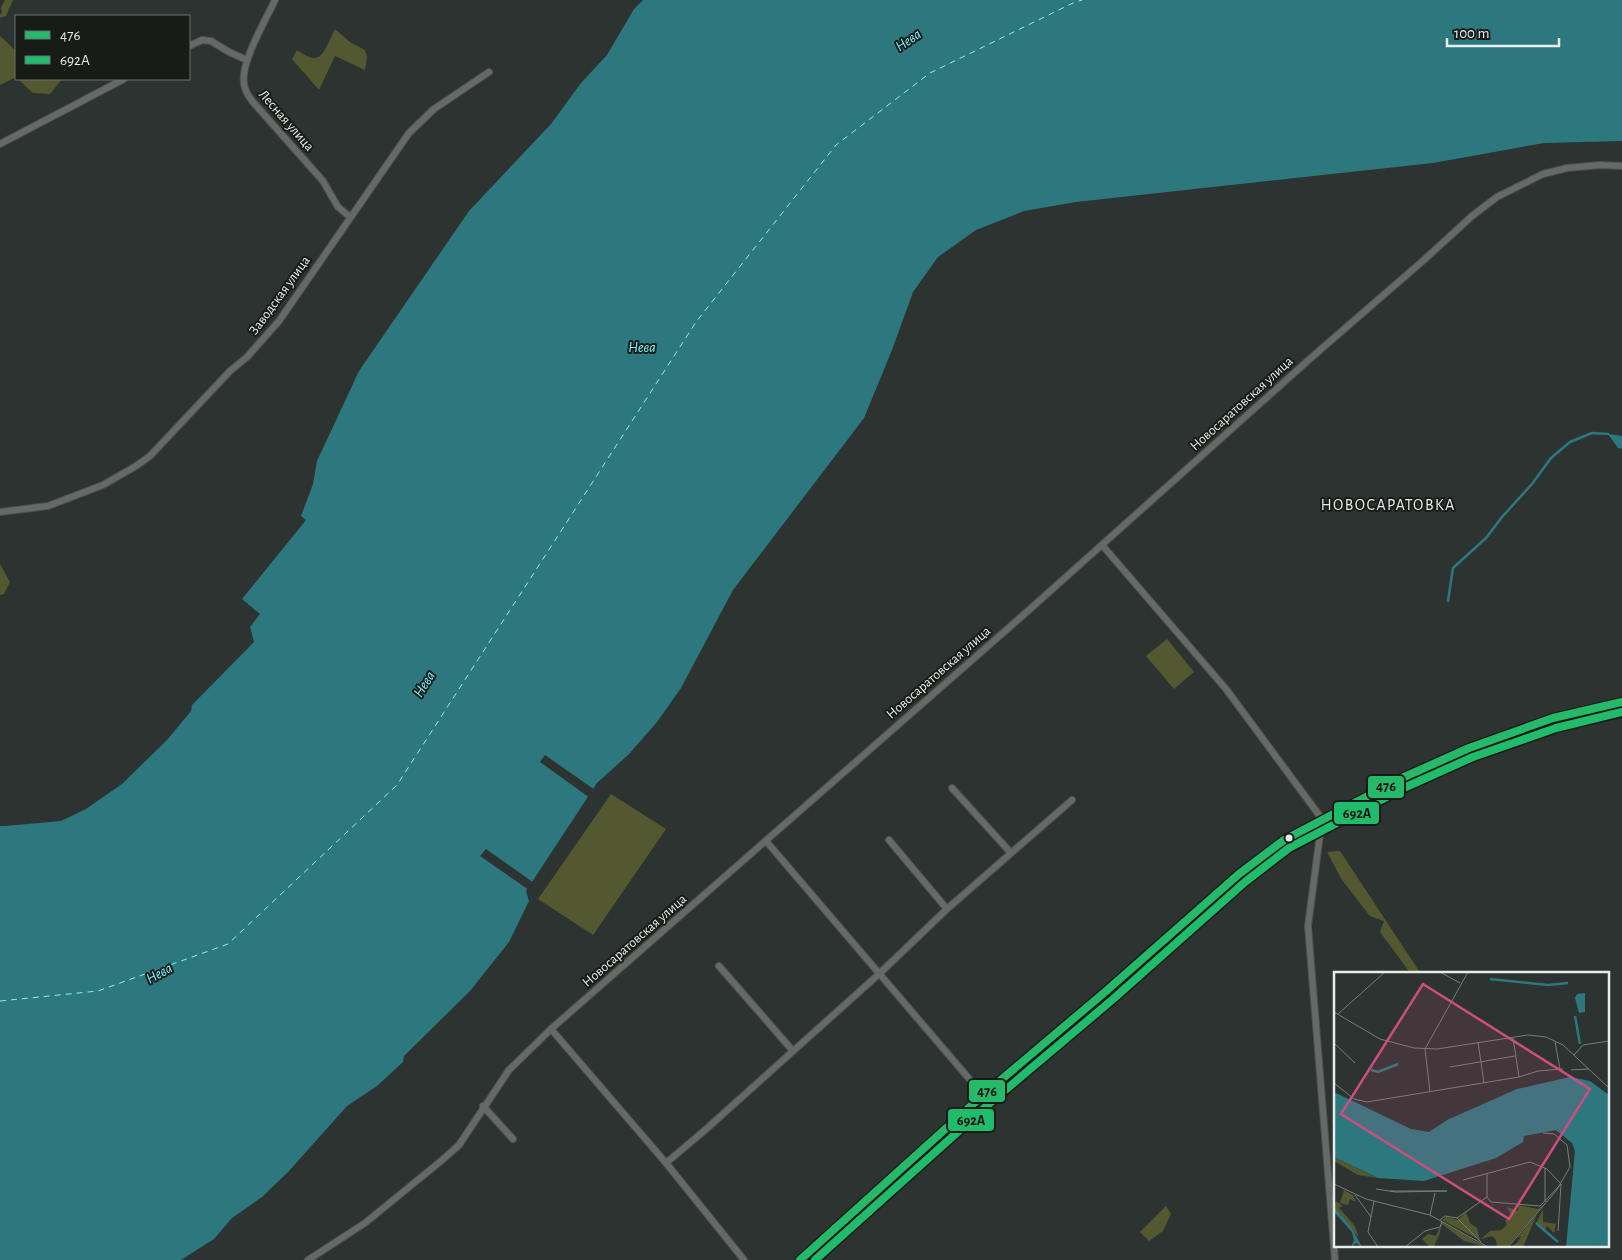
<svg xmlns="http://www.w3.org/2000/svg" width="1622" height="1260" font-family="'Alegreya Sans',sans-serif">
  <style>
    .green { fill: #535831 }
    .water { fill: #2d787f }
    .pier { fill: #2d3330 }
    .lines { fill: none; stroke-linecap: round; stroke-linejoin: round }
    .stream { stroke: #2d787f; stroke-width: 2.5 }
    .ferry { stroke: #7df3ff; stroke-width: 1; stroke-dasharray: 6 5; stroke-linecap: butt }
    .minor-casing { stroke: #4c514f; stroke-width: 8 }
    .secondary-casing { stroke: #4c514f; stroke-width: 11 }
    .minor { stroke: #656a67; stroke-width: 6 }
    .secondary { stroke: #656a67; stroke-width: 9 }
    .bus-1-casing { stroke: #171c19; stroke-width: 11 }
    .bus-2-casing { stroke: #171c19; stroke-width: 11 }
    .bus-1 { stroke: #26b969; stroke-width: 8 }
    .bus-2 { stroke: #20bc6c; stroke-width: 8 }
    .bus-dot { fill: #e7eeea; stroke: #171c19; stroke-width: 2 }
    .labels { text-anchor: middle; stroke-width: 4; stroke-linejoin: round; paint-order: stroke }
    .street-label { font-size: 14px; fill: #e7eeea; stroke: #171c19 }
    .water-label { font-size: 15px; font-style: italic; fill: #7df3ff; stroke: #171c19 }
    .quarter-label { font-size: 16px; letter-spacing: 1px; fill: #e7eeea; stroke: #171c19 }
    .inset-river { fill: none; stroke: #2d787f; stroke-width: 2.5 }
    .inset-road { fill: none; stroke: #777e7a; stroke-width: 1 }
    .view { fill: #cb4e7f; fill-opacity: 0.15; stroke: #cb4e7f; stroke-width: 2.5 }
    .inset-edge { fill: none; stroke: #e7eeea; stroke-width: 2.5 }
    .line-badge { stroke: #171c19; stroke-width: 2 }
    .pale-badge-label { font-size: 14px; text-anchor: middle; font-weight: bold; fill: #111 }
  </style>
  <rect width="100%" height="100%" fill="#2d3330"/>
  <g class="green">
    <polygon points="5,0 13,0 6,16 0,18 0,14 2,13 1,7"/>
    <path d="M335,29L350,42L365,50L367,57L365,70L335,56L319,90L292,59L297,50C302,53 310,59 315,58C324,58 331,36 335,29Z"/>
    <polygon points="0,36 14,49 16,49 16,77 0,85"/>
    <polygon points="18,79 62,79 50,94 33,93"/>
    <polygon points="0,564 10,582 4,594 0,595"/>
    <polygon points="1167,639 1194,672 1174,689 1146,656"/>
    <polygon points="611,794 666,829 593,935 538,899"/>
    <polygon points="1340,851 1421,974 1411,974 1380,932 1384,921 1370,916 1342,880 1327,852"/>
    <polygon points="1166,1206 1171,1214 1163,1231 1149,1241 1140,1232"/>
  </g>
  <g class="water">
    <polygon points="643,0 1622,0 1622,141 1544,143 1433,163 1076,202 1024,211 976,230 938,257 913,292 892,350 864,418 733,590 681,688 657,722 629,754 597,783 526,891 529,901 509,942 470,991 404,1056 403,1062 377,1086 347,1106 288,1172 262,1197 232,1218 214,1239 181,1260 0,1260 0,826 5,826 61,821 86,809 122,784 167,740 191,711 192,705 254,642 250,627 260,614 242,599 306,520 301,516 313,484 317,461 359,371 469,211 551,124 581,83 607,55 634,9"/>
    <polygon points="1608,434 1622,436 1622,449 1618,448"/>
  </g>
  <g class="pier">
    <polygon points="545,755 595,790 590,798 540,762"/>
    <polygon points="486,849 534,883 529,890 480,856"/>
  </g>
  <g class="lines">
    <polyline class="stream" points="1448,601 1453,568 1486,538 1502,517 1532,484 1551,458 1570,442 1592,433 1608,434"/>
    <polyline class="ferry" points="0,1001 98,991 228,944 397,785 696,322 836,145 930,73 1073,3 1082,0"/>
    <g class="minor-casing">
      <g id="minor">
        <path d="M275,0C266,20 237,67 245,88C246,93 250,98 253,102L323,181L338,207L350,217"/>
        <polyline points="189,46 202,40 211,41 229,52 247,60"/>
        <polyline points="0,144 124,79"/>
        <polyline points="0,512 48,506 103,485 136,466 150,456 230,371 247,357 279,321 409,133 434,109 489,72"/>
        <polyline points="1102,545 1226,689 1322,819 1308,926 1335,1260"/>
        <polyline points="952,788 1011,853"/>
        <polyline points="889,840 947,909"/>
        <polyline points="766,841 983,1095"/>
        <polyline points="719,966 793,1051"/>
        <polyline points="551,1029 666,1163 744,1260"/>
        <polyline points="483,1106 513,1139"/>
        <polyline points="666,1163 704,1131 879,974 947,909 1072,800"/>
        <polyline points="308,1260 365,1223 441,1161 459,1145 509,1070 551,1029 1029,610 1312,357 1425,259 1472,216 1497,197 1543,174 1567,168 1600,165 1622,166"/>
      </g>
    </g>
    <g class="secondary-casing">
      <polyline id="secondary" points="800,1260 983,1095 1105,992 1239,874 1284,840 1402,778 1469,748 1553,718 1622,702"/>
    </g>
    <use href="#minor" class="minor"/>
    <use href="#secondary" class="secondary"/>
    <g class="bus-1-casing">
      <polyline id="bus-1" points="800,1260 983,1095 1105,992 1239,874 1284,840 1402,778 1469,748 1553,718 1622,702"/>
    </g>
    <g class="bus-2-casing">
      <polyline id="bus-2" points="815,1260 990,1103 1112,1000 1245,882 1289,848 1406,787 1473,757 1556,728 1622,712"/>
    </g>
    <use href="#bus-1" class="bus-1"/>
    <use href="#bus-2" class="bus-2"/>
  </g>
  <circle class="bus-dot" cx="1289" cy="838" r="4.5"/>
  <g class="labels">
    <g class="street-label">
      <text transform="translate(287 120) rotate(49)" y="5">Лесная улица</text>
      <text transform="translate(279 295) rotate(-54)" y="5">Заводская улица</text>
      <text transform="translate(1241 403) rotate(-42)" y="5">Новосаратовская улица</text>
      <text transform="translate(938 672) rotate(-41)" y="5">Новосаратовская улица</text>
      <text transform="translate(634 940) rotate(-41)" y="5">Новосаратовская улица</text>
    </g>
    <g class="water-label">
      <text transform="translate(908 40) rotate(-34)" y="5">Нева</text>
      <text x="642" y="352">Нева</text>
      <text transform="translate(424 684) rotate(-58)" y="5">Нева</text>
      <text transform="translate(159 973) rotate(-29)" y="5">Нева</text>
    </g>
    <g class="quarter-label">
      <text x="1388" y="510">НОВОСАРАТОВКА</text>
    </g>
  </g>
  <g transform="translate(1334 972)">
    <rect width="275" height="275" fill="#2d3330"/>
    <path d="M0,185L41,205L50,207L24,203L0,189ZM10,218L19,223L22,230L16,227L14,233L6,231ZM2,229L9,234L5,236L21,254L25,266L0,235ZM212,230L173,275H163L162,268L158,264L147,267L156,259L167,258L173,253L171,248L178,245L173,235L184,239V233L204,237ZM209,237V250L222,252L220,261L213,254L210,260L202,252ZM132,240L136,251L143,256L146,268L108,248L112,245L124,248ZM203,242L189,275L178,274L183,271L187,264L183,266ZM108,250L152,275L130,269L108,252L103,271L104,264L100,275H96L88,267L94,262L102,264Z" fill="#535831"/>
    <path d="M251,21V40L245,41L241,26L243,22ZM236,105L256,109L275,123V275H232L241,179L238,171L222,158L190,164L189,170L162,186L90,209L44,206L0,185V120L77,157L95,160L113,148L183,117ZM0,235L18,256L28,275L22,271L17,275L20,268L18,260L0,240Z" fill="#2d787f"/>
    <path class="inset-river" d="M156,7L214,13L234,11M241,44L246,72M37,98L44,100L64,92M0,143L44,172L84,180L124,169L185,140L212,135L245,146L254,159L260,182V243L266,275M202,251L224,270"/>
    <path class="inset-road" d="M106,0L126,11M0,40L46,67L80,76L103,77L194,63L212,65L229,73L275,116M4,42L51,0M179,66L185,105M144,70L150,111M221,70L226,97M0,71L21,91M240,83L249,73L275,69M116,95L181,84M237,98L255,97M0,111L20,127L33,130L185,105L204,99L229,97M96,120L91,77L134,0M153,202V225L157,230L206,234L227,212M129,208L196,190L213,197L227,212M0,212L32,227L96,243L154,275M42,217L62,220L113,219H56M21,223L37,245M40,229L34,260L44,275M211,230V196M96,243L101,221M123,246L153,225M106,248L111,244L123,246L147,270M224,259L227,212M71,275L91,259L106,255L108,249M174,275L222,219L236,195L233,173L220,162L209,161"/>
    <path class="view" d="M89,12L256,117L175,247L7,142Z"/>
    <rect width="275" height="275" class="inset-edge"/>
  </g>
  <g class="line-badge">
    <rect x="1367" y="775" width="38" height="24" rx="5" fill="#26b969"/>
    <rect x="1333" y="801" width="47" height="24" rx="5" fill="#20bc6c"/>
    <rect x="968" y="1079" width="38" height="24" rx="5" fill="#26b969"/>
    <rect x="947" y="1108" width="48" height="24" rx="5" fill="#20bc6c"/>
  </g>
  <g class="pale-badge-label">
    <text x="1386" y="791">476</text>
    <text x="1357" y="818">692А</text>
    <text x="987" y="1096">476</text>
    <text x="971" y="1125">692А</text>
  </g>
  <rect x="15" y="15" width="175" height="65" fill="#171c19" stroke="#6a706d"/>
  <rect x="25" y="31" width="25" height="8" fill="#26b969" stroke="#6a706d"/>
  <text x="60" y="40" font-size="15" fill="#e7eeea">476</text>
  <rect x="25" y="56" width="25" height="8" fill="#20bc6c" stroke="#6a706d"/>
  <text x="60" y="65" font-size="15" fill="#e7eeea">692А</text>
  <path d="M1447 38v8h112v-8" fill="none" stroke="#e7eeea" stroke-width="2.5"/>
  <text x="1454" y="38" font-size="15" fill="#e7eeea" stroke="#171c19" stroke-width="4" paint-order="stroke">100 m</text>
</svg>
